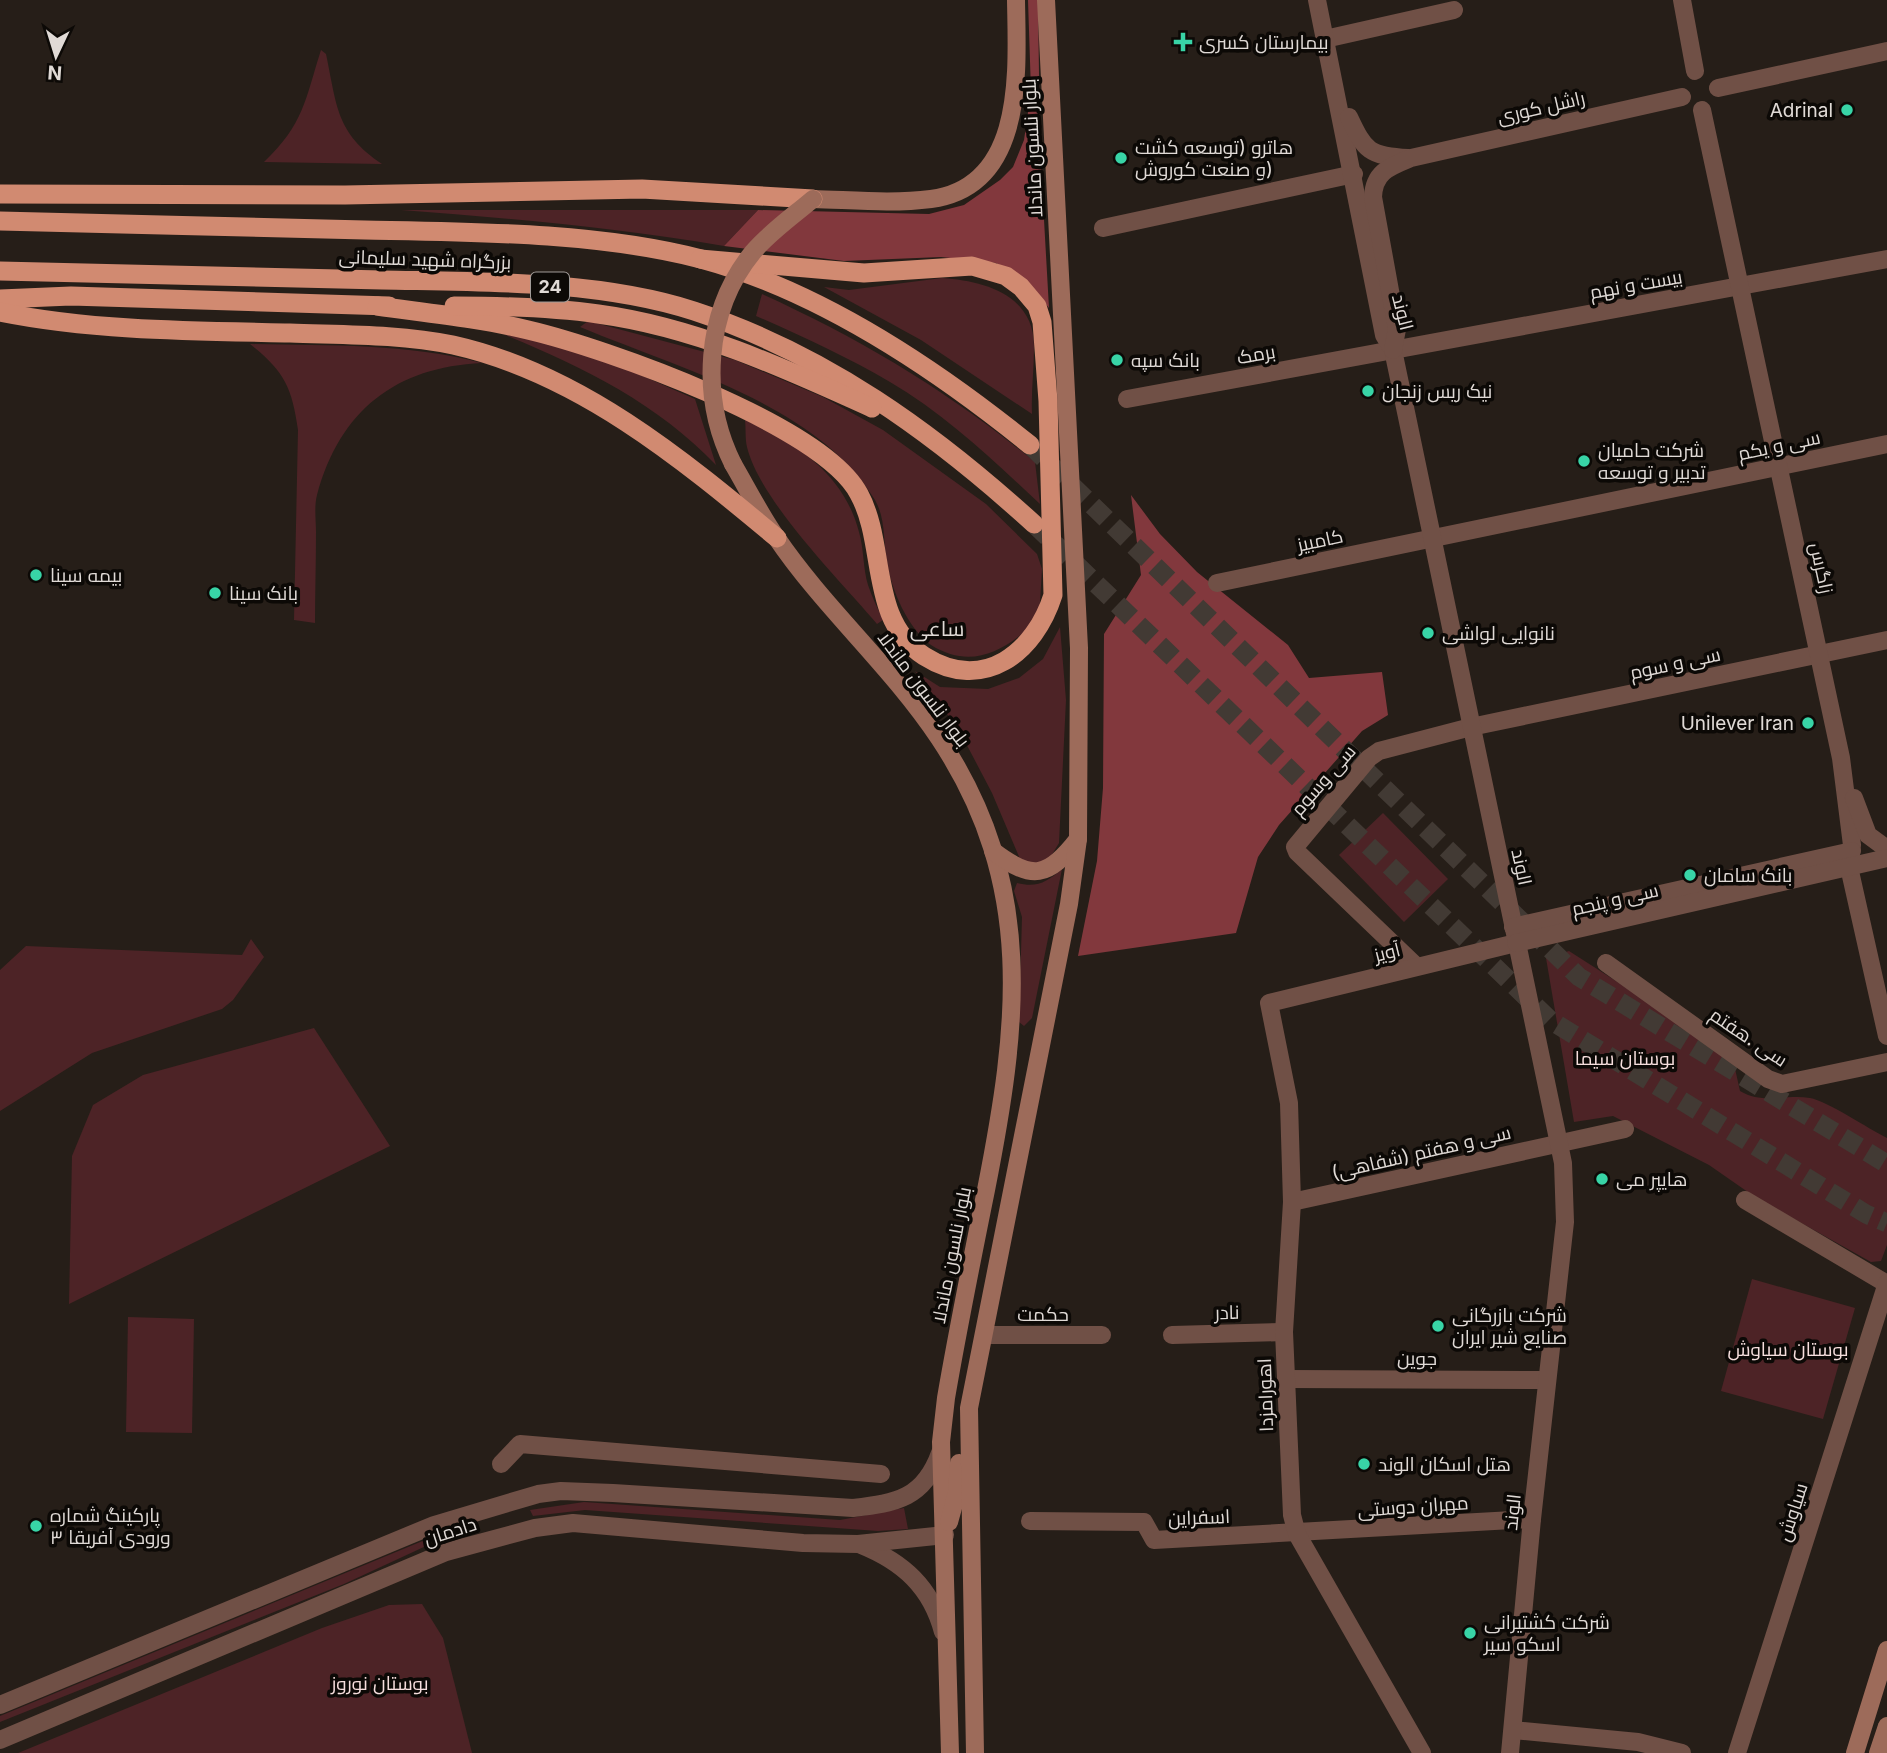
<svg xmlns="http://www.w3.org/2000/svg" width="1887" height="1753" font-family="Inter,Cairo,sans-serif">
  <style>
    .green { fill: #4d2326 }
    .forest { fill: #82383d }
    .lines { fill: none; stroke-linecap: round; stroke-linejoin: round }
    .trunk-tunnel { stroke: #423a34; stroke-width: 19; stroke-dasharray: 19 10; stroke-linecap: butt }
    .minor { stroke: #705046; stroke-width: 18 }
    .tertiary { stroke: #705046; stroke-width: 18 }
    .secondary { stroke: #9d6b5a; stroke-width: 18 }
    .trunk { stroke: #d18a71; stroke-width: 19 }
    .secondary-bridge { stroke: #9d6b5a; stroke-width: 18 }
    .poi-dot { fill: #38d4a6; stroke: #0c0906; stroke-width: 2.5 }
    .labels { text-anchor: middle; stroke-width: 7; stroke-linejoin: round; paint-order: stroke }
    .shield { fill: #0c0906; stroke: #a09b98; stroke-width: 2 }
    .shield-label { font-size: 18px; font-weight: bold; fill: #e0dad6 }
    .poi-label { font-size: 19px; fill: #e0dad6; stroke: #0c0906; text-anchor: start }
    .street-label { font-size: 19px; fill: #e0dad6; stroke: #0c0906 }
    .park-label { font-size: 19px; fill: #f6dedd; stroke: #0c0906 }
    .neighbourhood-label { font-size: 21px; fill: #e0dad6; stroke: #0c0906 }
  </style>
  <rect width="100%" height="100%" fill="#261e18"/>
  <g class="green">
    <path d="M321,50L326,54C337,106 336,133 382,164L264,162C304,124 305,100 321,50Z"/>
    <path d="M401,210H758L724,246C617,228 509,218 401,210Z"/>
    <path d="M942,278C985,281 1035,295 1034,348C1034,370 1031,392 1032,414L921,340L824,287L849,290Z"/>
    <path d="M762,294C863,340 949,392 1035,462L1040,504C993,460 946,415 890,382C847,357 802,336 756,316Z"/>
    <path d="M588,321L735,360L823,397L883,430L986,504L1037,554L1042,569L1039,619C1008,648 974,672 931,645C908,629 891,589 887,562C883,542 886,519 875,500C818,405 678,368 580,327Z"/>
    <path d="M505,335C568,340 638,374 695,399L716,465C658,404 582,366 505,335Z"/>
    <path d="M250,344C327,346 406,343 482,363C396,367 340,410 317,495C314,506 316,521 316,532C316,563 315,593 315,623L294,620L298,430C292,387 284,371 250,344Z"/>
    <path d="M745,420C797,443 844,474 859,532C864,549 863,569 868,585C872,597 878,609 883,620L877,624C840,580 760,501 747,447C745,439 746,428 745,420Z"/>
    <polygon points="1060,627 1066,700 1059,843 1048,861 1036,865 1020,859 992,793 959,730 915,671 940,687 988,689 1019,678 1043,659"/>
    <polygon points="1383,813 1448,879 1404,922 1339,855"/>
    <path d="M1062,869L1032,1018L1024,1026L1019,1022L1022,917L1014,891L1017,883C1037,888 1047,882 1062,869Z"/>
    <polygon points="251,939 264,957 233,1000 222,1009 92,1053 0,1111 0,970 26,946 242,955"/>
    <path d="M1569,951L1644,999L1734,1064L1740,1091C1764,1105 1785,1094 1810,1098C1827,1101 1869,1129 1887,1138V1245L1881,1261L1871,1262L1755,1197L1709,1165L1613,1116L1574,1122L1546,958Z"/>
    <polygon points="314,1028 390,1146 69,1304 72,1156 93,1105 143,1075"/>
    <polygon points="1752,1279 1855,1308 1823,1419 1721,1391"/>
    <polygon points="128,1317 194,1319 192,1433 126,1432"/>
    <polygon points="584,1502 840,1520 904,1508 908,1529 878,1531 585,1510 533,1516 530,1510"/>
    <polygon points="425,1540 426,1546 344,1584 0,1722 0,1716"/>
    <polygon points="422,1604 443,1638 472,1753 18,1753 322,1628 389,1605"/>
  </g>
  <g class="forest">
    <polygon points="1028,0 1038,0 1040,149 1049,308 1028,282 996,263 941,257 844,261 724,246 758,210 929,214 964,205 1000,180 1013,167 1024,140 1031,92"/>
    <polygon points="1131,495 1160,534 1197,572 1288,645 1309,678 1382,672 1388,715 1362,731 1279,825 1258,857 1236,933 1078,956 1097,861 1103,788 1104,634 1141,575"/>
  </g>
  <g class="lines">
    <g class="trunk-tunnel">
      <polyline points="1030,445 1579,977 1887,1164"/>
      <polyline points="1034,524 1550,1020 1866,1214 1887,1223"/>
    </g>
    <g class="minor">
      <polyline points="1325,39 1454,10"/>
      <polyline points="1103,228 1354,174"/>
      <polyline points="1127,399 1887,259"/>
      <polyline points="1217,583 1887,444"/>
      <polyline points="1849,867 1887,1036"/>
      <polyline points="1606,963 1768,1079 1782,1084 1887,1062"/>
      <polyline points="1416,966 1297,852 1295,847 1369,758 1379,751 1471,727 1887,640"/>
      <polyline points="1745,1200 1887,1284"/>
      <polyline points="1292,1202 1625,1129"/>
      <polyline points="984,1335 1102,1335"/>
      <polyline points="1172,1335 1284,1332"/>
      <polyline points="1286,1379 1547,1380"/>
      <polyline points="501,1464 520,1444 881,1474"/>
      <polyline points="1030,1521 1144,1522 1154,1540 1532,1519"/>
      <polyline points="1513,1730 1638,1742 1682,1753"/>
      <polyline points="1422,1753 1297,1534 1292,1515 1284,1332 1292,1202 1289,1103 1269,1003 1516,943"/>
      <polyline points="1737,1753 1887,1283"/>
    </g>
    <g class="tertiary">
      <polyline points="1317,0 1384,335 1393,350 1563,1163 1565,1222 1532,1519 1510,1753"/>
      <polyline points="1682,0 1695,71"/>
      <polyline points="1718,88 1887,51"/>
      <polyline points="1702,110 1841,758 1852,845 1849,867"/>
      <path d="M1349,117C1365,151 1369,156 1408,158"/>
      <path d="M1393,350L1397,329L1373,197C1374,172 1389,167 1411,158L1682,97"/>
      <polyline points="1854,798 1868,835 1887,849"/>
      <polyline points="1513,927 1852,851"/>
      <polyline points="1516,943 1887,858"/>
      <path d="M861,1545C903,1562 931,1587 943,1632"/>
      <path d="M0,1705L434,1525L538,1494L561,1491L613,1493L853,1508C897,1503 924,1498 940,1453"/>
      <polyline points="0,1740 446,1552 535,1528 573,1523 803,1543 858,1544 945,1535"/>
    </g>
    <g class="secondary">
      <path d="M813,199C852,200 892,204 931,199C1026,186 1017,70 1016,0"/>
      <path d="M733,464C747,488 760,514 776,537C824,608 891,666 939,738C1037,885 1018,1027 986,1190C972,1259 958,1328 946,1398L941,1442L950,1753"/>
      <path d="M993,851C1032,881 1048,878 1078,839"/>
      <polyline points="949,1522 957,1493 959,1463"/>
      <polyline points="975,1753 969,1408 1069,904 1078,839 1079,648 1046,0"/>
      <polyline points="1855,1753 1887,1650"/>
      <polyline points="1878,1753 1887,1726"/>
    </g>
    <g class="trunk">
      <polyline points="0,194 345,195 642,189 813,199"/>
      <path d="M0,221C122,224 243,227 365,230C471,232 598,232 701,259C820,291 935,368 1030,445"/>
      <path d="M0,271C127,274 254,277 382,280C481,282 599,280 694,311C825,354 933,432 1034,524"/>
      <polyline points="0,299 71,296 389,306"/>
      <path d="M377,306C427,313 479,318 528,330C605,348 823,425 859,494C887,545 868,620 924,656C984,694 1035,652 1053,595L1048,401L1042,322L1037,306L1021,287L1006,276L972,266L864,273L700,259"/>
      <path d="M454,306C502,306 550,307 598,314C695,327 784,368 872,408"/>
      <path d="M0,312C94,331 194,331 290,333C343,335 400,334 453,345C578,373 681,458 777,538"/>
    </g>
    <path class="secondary-bridge" d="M733,464C700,398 704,312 753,252C770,232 793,216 813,199"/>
  </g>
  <g class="poi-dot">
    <path d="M1179.5 31.5h7v7h7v7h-7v7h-7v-7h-7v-7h7z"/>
    <circle cx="1847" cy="110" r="7"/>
    <circle cx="1121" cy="158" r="7"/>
    <circle cx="1117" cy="360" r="7"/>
    <circle cx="1368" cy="391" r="7"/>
    <circle cx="1584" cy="461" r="7"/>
    <circle cx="36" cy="575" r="7"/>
    <circle cx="215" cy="593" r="7"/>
    <circle cx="1428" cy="633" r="7"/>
    <circle cx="1808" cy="723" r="7"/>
    <circle cx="1690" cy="875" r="7"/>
    <circle cx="1602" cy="1179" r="7"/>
    <circle cx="1438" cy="1326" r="7"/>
    <circle cx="1364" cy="1464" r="7"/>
    <circle cx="36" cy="1526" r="7"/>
    <circle cx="1470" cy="1633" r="7"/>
  </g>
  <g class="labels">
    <rect class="shield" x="531" y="272.5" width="38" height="29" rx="5"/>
    <g class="shield-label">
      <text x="550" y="293">24</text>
    </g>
    <g class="poi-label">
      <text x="1199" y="49">بیمارستان کسری</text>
      <text x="1833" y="117" text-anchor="end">Adrinal</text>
      <text x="1135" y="154">هاترو (توسعه کشت<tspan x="1135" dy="22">و صنعت کوروش)</tspan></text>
      <text x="1131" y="367">بانک سپه</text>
      <text x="1382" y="398">نیک ریس زنجان</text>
      <text x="1598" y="457">شرکت حامیان<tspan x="1598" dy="22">تدبیر و توسعه</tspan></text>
      <text x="50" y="582">بیمه سینا</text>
      <text x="229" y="600">بانک سینا</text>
      <text x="1442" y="640">نانوایی لواشی</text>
      <text x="1794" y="730" text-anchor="end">Unilever Iran</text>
      <text x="1704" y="882">بانک سامان</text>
      <text x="1616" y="1186">هایپر می</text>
      <text x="1452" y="1322">شرکت بازرگانی<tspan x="1452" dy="22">صنایع شیر ایران</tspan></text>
      <text x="1378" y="1471">هتل اسکان الوند</text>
      <text x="50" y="1522">پارکینگ شماره<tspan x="50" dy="22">۳ ورودی آفریقا</tspan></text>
      <text x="1484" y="1629">شرکت کشتیرانی<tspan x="1484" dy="22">اسکو سیر</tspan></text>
    </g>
    <g class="street-label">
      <text transform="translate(1541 107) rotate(-13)" y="7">راشل کوری</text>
      <text transform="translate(1032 148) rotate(-93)" y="7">بلوار نلسون ماندلا</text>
      <text transform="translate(425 259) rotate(2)" y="7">بزرگراه شهید سلیمانی</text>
      <text transform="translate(1636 284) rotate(-10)" y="7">بیست و نهم</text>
      <text transform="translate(1403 312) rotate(76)" y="7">الوند</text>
      <text transform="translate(1256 354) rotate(-10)" y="7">برمک</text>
      <text transform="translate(1779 445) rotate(-12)" y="7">سی و یکم</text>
      <text transform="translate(1320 540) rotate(-12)" y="7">کامبیز</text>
      <text transform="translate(1822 568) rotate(78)" y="7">زاگرس</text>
      <text transform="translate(1675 663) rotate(-12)" y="7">سی و سوم</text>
      <text transform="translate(924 689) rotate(53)" y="7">بلوار نلسون ماندلا</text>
      <text transform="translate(1323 780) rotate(-49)" y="7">سی وسوم</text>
      <text transform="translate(1522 867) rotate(78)" y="7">الوند</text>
      <text transform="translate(1615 899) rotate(-13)" y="7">سی و پنجم</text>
      <text transform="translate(1387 952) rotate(-14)" y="7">آویز</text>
      <text transform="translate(1749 1037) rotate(34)" y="7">سی .هفتم</text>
      <text transform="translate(1421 1152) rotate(-13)" y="7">سی و هفتم (شفاهی)</text>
      <text transform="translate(951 1255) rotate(-79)" y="7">بلوار نلسون ماندلا</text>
      <text transform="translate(1227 1312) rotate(-1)" y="7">نادر</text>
      <text x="1043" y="1321">حکمت</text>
      <text x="1417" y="1365">جوین</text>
      <text transform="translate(1265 1395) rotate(-92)" y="7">اهورامزدا</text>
      <text transform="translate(1413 1506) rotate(-4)" y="7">مهران دوستی</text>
      <text transform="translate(1512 1512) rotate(-84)" y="7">الوند</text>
      <text transform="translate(1792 1512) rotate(-72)" y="7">سیاوش</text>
      <text transform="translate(1199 1517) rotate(-2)" y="7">اسفراین</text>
      <text transform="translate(450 1531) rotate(-18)" y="7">دادمان</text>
    </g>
    <g class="park-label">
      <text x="1625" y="1065">بوستان سیما</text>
      <text x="1788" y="1356">بوستان سیاوش</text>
      <text x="380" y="1690">بوستان نوروز</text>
    </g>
    <g class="neighbourhood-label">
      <text x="937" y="636">ساعی</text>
    </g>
  </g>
  <g transform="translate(56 56) rotate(184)" stroke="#0c0906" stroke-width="5" paint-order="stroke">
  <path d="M0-5L12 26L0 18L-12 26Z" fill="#e0dad6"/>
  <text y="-10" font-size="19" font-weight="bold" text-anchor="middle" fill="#e0dad6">N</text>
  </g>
</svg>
